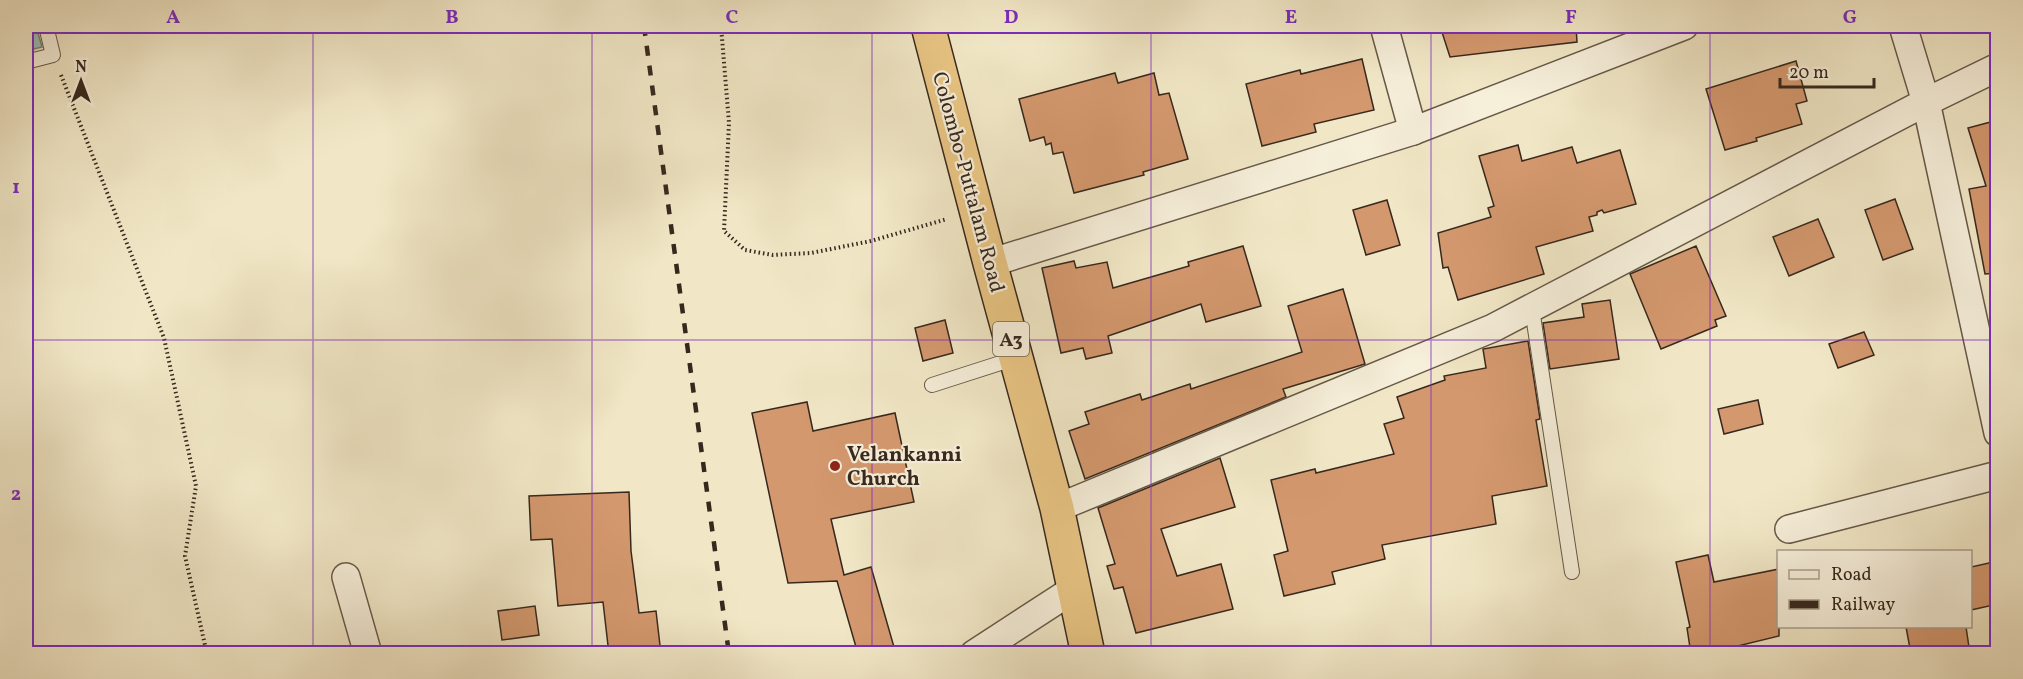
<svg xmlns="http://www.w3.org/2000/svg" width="2023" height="679" font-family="Vollkorn,serif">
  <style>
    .water { fill: #9bbfb7; stroke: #73837a; stroke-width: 1.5 }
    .building { fill: #d4986e; stroke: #37281e; stroke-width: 1.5 }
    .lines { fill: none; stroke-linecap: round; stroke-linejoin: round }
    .service-casing { stroke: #665848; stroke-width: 16 }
    .minor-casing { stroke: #665848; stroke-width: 30 }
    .trunk-casing { stroke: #37281e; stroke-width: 36 }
    .path { stroke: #37281e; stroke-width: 4; stroke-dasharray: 1.5 3; stroke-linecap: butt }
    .service { stroke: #f6efda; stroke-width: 14 }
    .minor { stroke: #f6efda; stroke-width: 27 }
    .trunk { stroke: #e8c483; stroke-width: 33 }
    .rail { stroke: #37281e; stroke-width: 4.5; stroke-dasharray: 10 10; stroke-linecap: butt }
    .grid { fill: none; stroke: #7b2cbf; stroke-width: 1.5; stroke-opacity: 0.55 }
    .poi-dot { fill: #8f2418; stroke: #f6efda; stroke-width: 2 }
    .labels { text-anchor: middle; stroke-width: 4.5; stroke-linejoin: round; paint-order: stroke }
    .shield { fill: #f6efda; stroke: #706456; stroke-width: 1.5 }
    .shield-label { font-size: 20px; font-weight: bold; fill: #37281e }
    .street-label { font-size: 21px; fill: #37281e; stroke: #f6efda }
    .poi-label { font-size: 21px; font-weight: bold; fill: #37281e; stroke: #f6efda; text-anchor: start }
    .neatline { fill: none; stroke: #7b2cbf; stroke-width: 2 }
    .grid-label { font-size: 20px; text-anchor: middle; font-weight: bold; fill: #7b2cbf }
  </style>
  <rect width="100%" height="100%" fill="#f1e7c6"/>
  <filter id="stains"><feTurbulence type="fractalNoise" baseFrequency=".00333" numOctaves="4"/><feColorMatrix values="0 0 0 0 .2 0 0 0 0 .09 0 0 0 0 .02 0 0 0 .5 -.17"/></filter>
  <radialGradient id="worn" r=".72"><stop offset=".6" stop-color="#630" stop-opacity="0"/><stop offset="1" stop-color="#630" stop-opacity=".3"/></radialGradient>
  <polygon class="water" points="26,26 36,26 42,47 26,51"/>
  <g class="building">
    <polygon points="1440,26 1576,26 1577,42 1450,57"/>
    <polygon points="1362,59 1374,110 1314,124 1316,132 1262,146 1246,84 1300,70 1301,74"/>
    <polygon points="1796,61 1807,101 1796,104 1802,124 1756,138 1757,141 1725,150 1706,89"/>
    <polygon points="1115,73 1118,83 1154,73 1159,95 1169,93 1188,159 1143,172 1144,175 1074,193 1063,152 1053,154 1051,143 1046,145 1044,137 1030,141 1019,99"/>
    <polygon points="1998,120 1998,273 1985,274 1969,189 1986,186 1968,128"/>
    <polygon points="1518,145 1522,161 1572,147 1577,163 1620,150 1636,204 1604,213 1602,210 1597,212 1597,215 1589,217 1593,231 1536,247 1544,274 1458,300 1448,267 1443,268 1438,233 1491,217 1488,208 1494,206 1479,156"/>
    <polygon points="1895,199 1913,249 1883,260 1865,210"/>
    <polygon points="1387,200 1400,245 1366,255 1353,210"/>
    <polygon points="1818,219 1834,257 1789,276 1773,237"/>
    <polygon points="1243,246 1261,306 1206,322 1201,304 1108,336 1112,353 1086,359 1083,348 1061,353 1042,268 1074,261 1076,268 1107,262 1113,288 1189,266 1188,262"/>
    <polygon points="1696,246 1726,316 1715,320 1717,326 1661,349 1630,274"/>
    <polygon points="1343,289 1365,364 1283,389 1286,397 1085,479 1069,431 1089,424 1085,412 1140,394 1142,400 1190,384 1191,389 1302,352 1288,306"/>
    <polygon points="1610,300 1619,359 1550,369 1543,323 1584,317 1582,304"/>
    <polygon points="945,320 953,353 923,361 915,328"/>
    <polygon points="1864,332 1874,355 1838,368 1829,344"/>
    <polygon points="1528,341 1540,419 1536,420 1547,486 1492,496 1496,524 1382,545 1385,559 1332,572 1335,584 1284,596 1274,555 1288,551 1271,480 1315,469 1316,473 1394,454 1384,424 1404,418 1397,397 1445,380 1444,376 1486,368 1483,349"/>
    <polygon points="1758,400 1763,424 1724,434 1718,409"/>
    <polygon points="807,402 813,431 895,413 914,502 831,519 844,575 871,567 896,654 858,654 837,581 788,583 752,413"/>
    <polygon points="1220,458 1235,507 1161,529 1177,576 1221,564 1233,609 1136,633 1123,587 1114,589 1107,566 1115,564 1098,508"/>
    <polygon points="629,492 631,551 639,613 656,611 661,654 609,654 603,602 558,606 552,539 531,540 529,496"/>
    <polygon points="1708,555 1714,582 1779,569 1779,636 1705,654 1691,654 1687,628 1690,627 1676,562"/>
    <polygon points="1998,561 1998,604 1971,610 1971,567"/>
    <polygon points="535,606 539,635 502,640 498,611"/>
    <polygon points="1906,627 1966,627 1970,654 1911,654"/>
  </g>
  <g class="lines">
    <g class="service-casing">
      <g id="service">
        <polyline points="26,62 53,55 46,26"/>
        <polyline points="1532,309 1572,572"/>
        <polyline points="932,385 1016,358"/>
      </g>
    </g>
    <g class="minor-casing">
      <g id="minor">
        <polyline points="1384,26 1413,131"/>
        <polyline points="1903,26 1926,102 1998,433"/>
        <polyline points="990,263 1413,131 1684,26"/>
        <polyline points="1057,508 1493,328 1926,102 1998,67"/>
        <polyline points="1789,529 1998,475"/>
        <polyline points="346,577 368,654"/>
        <polyline points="974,654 1074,589"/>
      </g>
    </g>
    <g class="trunk-casing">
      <polyline id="trunk" points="928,26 990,263 1057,508 1088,654"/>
    </g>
    <g class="path">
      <polyline points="721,26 729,123 724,231 745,250 773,255 811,253 871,241 947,219"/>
      <polyline points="61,75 164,338 196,486 185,556 207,654"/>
    </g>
    <use href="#service" class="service"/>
    <use href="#minor" class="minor"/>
    <use href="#trunk" class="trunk"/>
    <polyline class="rail" points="644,26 729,654"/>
  </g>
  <path class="grid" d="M313,26V654M592,26V654M872,26V654M1151,26V654M1431,26V654M1710,26V654M26,340H1998"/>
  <circle class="poi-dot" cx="835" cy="466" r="6"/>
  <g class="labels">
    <rect class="shield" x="993" y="322" width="36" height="34" rx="4.5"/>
    <g class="shield-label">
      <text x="1011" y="346">A3</text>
    </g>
    <g class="street-label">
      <text transform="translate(969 182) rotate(75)" y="7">Colombo-Puttalam Road</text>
    </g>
    <g class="poi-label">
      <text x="847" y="461">Velankanni<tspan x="847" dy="24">Church</tspan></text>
    </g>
  </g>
  <rect width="2023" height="679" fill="none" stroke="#f1e7c6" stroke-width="66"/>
  <rect x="1777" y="550" width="195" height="78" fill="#f6efda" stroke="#aa9f8f" stroke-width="1.5"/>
  <rect x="1789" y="570" width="30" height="9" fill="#f6efda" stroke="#aa9f8f" stroke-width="1.5"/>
  <text x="1831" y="580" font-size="18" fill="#37281e">Road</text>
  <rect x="1789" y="600" width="30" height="9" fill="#37281e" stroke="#aa9f8f" stroke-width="1.5"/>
  <text x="1831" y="610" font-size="18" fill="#37281e">Railway</text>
  <g transform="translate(81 81)" stroke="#f6efda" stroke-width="4.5" paint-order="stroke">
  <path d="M0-4.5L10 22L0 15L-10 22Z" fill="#37281e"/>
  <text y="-9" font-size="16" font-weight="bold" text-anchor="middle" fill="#37281e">N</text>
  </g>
  <path d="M1780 78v9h94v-9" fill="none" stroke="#37281e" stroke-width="3"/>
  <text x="1789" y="78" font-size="18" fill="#37281e" stroke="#f6efda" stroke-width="4.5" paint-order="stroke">20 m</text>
  <rect x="33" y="33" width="1957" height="613" class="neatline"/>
  <g class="grid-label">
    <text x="173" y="23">A</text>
    <text x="452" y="23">B</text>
    <text x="732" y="23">C</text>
    <text x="1011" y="23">D</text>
    <text x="1291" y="23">E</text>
    <text x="1571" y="23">F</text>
    <text x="1850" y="23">G</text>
    <text x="16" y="193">1</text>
    <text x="16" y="500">2</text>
  </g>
  <rect width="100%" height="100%" filter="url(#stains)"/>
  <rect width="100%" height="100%" fill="url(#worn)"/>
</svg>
